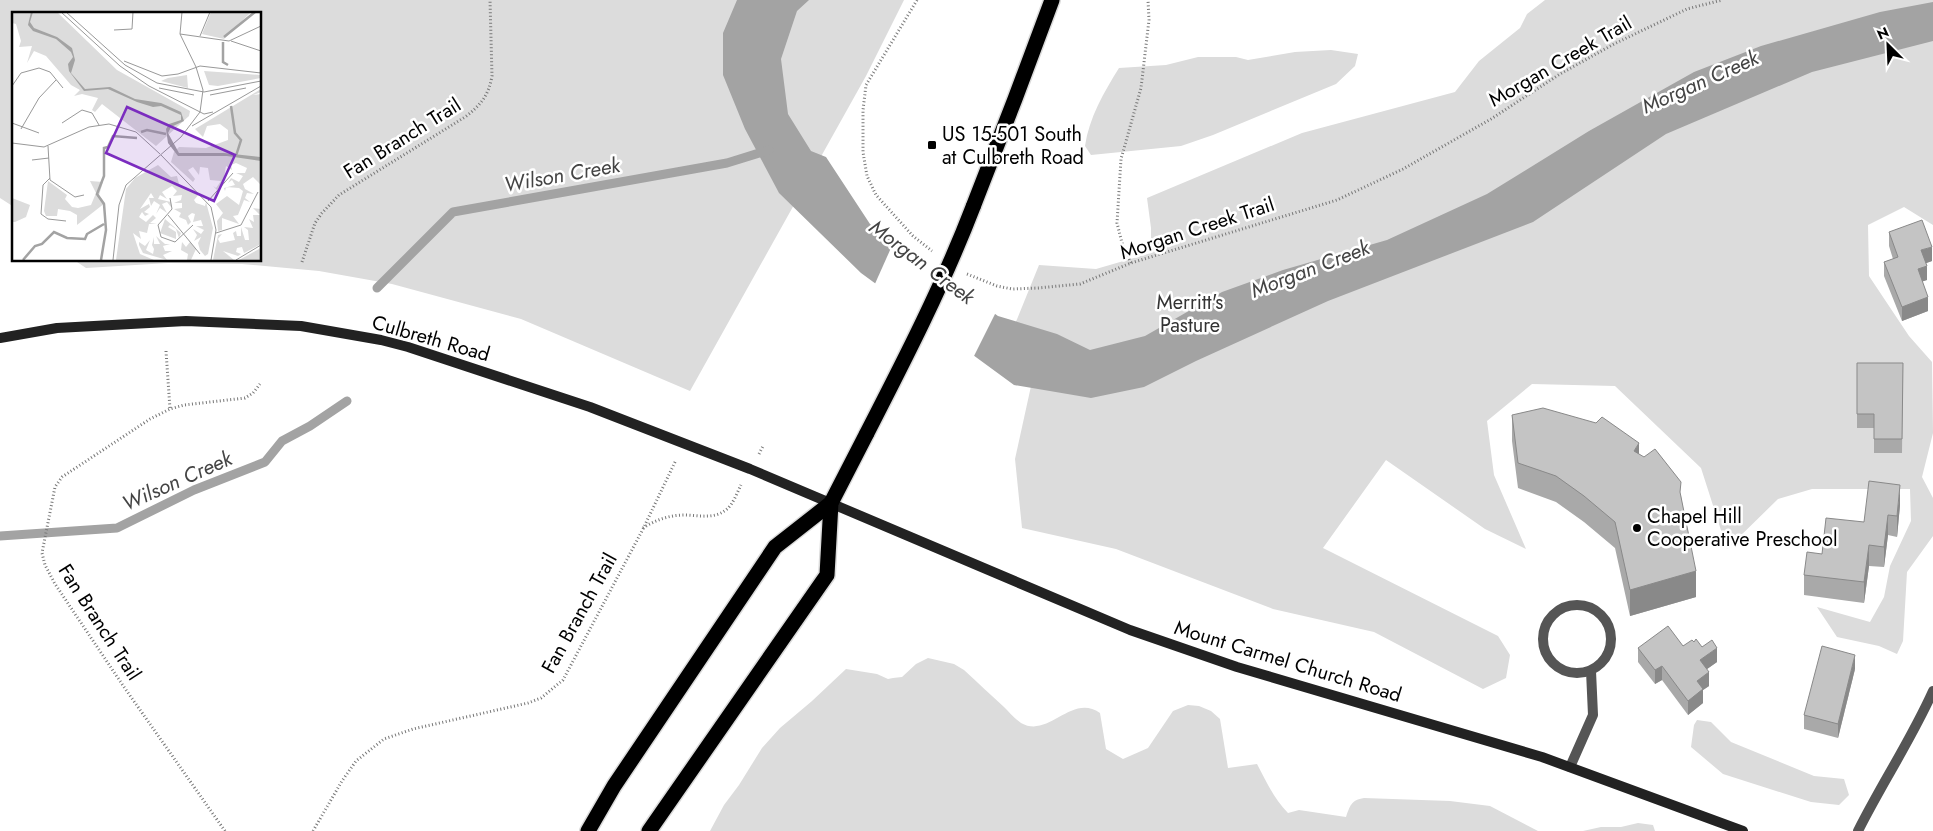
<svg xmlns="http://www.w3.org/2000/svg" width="1933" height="831" font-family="Jost,sans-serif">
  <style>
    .green { fill: #dcdcdc }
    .water { fill: #a3a3a3 }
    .pier { fill: #fff }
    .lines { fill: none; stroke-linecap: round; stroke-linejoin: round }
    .stream { stroke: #a3a3a3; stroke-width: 9 }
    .highway-casing { stroke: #dbdbdb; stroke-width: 18 }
    .path { stroke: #777; stroke-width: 3; stroke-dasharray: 1 2.5; stroke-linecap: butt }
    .lane { stroke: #555; stroke-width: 10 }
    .street { stroke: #555; stroke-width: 10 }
    .secondary { stroke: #222; stroke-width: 10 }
    .highway { stroke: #000; stroke-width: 15 }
    .highway-bridge-casing { stroke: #dbdbdb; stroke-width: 18; stroke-linecap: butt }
    .highway-bridge { stroke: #000; stroke-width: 15 }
    .wall { fill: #a9a9a9 }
    .shaded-wall { fill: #898989 }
    .building { fill: #c4c4c4; stroke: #898989 }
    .poi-dot { fill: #000; stroke: #fff; stroke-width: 2 }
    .labels { text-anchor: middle; stroke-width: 5; stroke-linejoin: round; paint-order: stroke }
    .street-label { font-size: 20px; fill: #000; stroke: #fff }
    .poi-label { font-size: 20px; fill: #000; stroke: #fff; text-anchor: start }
    .park-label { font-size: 20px; fill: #333; stroke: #fff }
    .water-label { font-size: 21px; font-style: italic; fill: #444; stroke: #fff }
    .inset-river { fill: none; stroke: #a3a3a3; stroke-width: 2.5 }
    .inset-road { fill: none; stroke: #999; stroke-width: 1 }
    .view { fill: #7b2cbf; fill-opacity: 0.15; stroke: #7b2cbf; stroke-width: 2.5 }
    .inset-edge { fill: none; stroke: #000; stroke-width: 2.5 }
  </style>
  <rect width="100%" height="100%" fill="#fff"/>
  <g class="green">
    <polygon points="0,0 904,0 866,76 690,391 521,319 392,284 319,271 242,264 168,263 86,268 74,260 260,260 260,14 14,14 14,207 0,198"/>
    <polygon points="1545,0 1933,0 1933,225 1904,207 1868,225 1869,276 1909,336 1932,362 1933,433 1922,477 1933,498 1933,536 1907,572 1903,641 1897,654 1879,646 1837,637 1817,607 1870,622 1884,597 1890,566 1911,521 1910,489 1812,489 1778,499 1727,549 1701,468 1615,386 1532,384 1487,421 1494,475 1526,549 1485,529 1386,460 1323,548 1498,636 1510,655 1506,678 1483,689 1374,632 1273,609 1116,549 1022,528 1015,459 1033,377 996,371 1039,265 1096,269 1151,253 1151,228 1147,198 1302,133 1455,92 1479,61 1520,28 1527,14"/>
    <path d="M1331,50L1358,54L1355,66L1336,84L1213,135L1181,146L1091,155L1085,146C1089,118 1104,92 1119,68L1166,65L1198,57H1236L1248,60L1295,52Z"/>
    <path d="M928,658L954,664L964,670C978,683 991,695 1004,707C1009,712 1015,719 1021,723C1049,739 1071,693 1100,713L1106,749L1123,759L1148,748L1173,711L1188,705L1199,706L1211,711L1220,719L1228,768L1257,764C1266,781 1274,799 1288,813L1299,810L1346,817C1350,806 1351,800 1364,798L1450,801L1490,806L1538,831H710L724,805L739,785L762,748L780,728L812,701L846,669L877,674L888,679L893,678L902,677L916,664Z"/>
    <polygon points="1697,720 1711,722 1731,742 1814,776 1844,779 1849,795 1839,805 1811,802 1723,774 1691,747 1694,725"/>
    <polygon points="1638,823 1653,825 1655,831 1583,831 1601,827 1621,827"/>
  </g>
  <polygon class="water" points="737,0 809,0 797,11 781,59 788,114 811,151 826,157 870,224 998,316 1057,334 1090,350 1145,336 1222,292 1283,270 1387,240 1487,194 1589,131 1694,72 1761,46 1880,12 1933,2 1933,41 1812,72 1666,134 1533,222 1328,301 1196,361 1144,387 1091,398 1014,385 861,273 779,193 745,129 723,75 723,33"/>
  <polygon class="pier" points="895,239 996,312 973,358 874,286"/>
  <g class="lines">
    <g class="stream">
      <polyline points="377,288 453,212 727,163 769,150"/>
      <polyline points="0,536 117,528 194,490 265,462 282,441 310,426 347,401"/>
    </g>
    <g class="highway-casing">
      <g id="highway">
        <polyline points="973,207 1015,99 1052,0"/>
        <polyline points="588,831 614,786 775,547 831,503"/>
        <polyline points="649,831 827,575 831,503 867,433"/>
      </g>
    </g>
    <g class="path">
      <polyline points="917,0 866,85 863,110 863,152 867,176 876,195 913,236 932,251"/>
      <path d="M302,262L315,223L322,213L339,195L465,117C480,106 489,95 492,76L490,0"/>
      <polyline points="1131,263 1122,243 1117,223 1121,159 1141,88 1149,20 1148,0"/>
      <polyline points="967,274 997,286 1012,289 1038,288 1080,284 1131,263 1337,200 1403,169 1491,119 1560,74 1614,44 1687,9 1722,0"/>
      <polyline points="166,351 170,409"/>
      <polyline points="759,454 763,446"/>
      <path d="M643,528C655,520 670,515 684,515C699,515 714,520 727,509C733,504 737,493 741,485"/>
      <polyline points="225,831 124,687 55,584 45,565 42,553 55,487 62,477 150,419 170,409 184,405 245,398 253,393 260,384"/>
      <polyline points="313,831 342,781 356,761 384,739 413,729 528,703 541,698 563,680 643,529 676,460"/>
    </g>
    <g class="lane">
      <circle cx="1577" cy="639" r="34"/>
      <polyline points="1570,767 1593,715 1591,671"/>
    </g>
    <path class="street" d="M1858,831C1882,783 1911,740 1933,691"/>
    <polyline class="secondary" points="0,338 57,328 186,321 301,326 381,340 408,347 590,407 750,469 1130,630 1237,667 1542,757 1743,831"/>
    <use href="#highway" class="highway"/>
    <g class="highway-bridge-casing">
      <path id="highway-bridge" d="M867,433C905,359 943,285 973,207"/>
    </g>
    <use href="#highway-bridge" class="highway-bridge"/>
  </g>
  <g class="wall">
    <polygon points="1889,232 1932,261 1926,263 1927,280 1922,281 1928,311 1902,321 1884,276 1884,262 1893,259 1889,246"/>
    <polygon points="1857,363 1903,363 1902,453 1874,453 1874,428 1857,428"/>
    <polygon points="1512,415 1639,454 1681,496 1696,597 1630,616 1615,548 1584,522 1556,502 1518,488 1512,441"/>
    <polygon points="1900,505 1897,537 1888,535 1884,567 1869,566 1864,603 1804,595 1804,575 1822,554 1864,522"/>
    <polygon points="1694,642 1702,647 1717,662 1707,669 1709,686 1703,690 1703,703 1688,715 1662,680 1655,684 1638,662 1638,648 1683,646"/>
    <polygon points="1855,669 1838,738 1804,729 1804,715"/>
  </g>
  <g class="shaded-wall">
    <polygon points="1932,247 1932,261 1921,265 1921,250"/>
    <polygon points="1927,266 1927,280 1918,283 1918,269"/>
    <polygon points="1928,297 1928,311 1902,321 1902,307"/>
    <polygon points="1639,443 1639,469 1634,451"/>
    <polygon points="1900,485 1900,505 1897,537 1897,516"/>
    <polygon points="1888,515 1888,535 1884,567 1884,547"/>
    <polygon points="1869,545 1869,566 1864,603 1864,582"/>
    <polygon points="1696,571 1696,597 1630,616 1630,590"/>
    <polygon points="1717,648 1717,662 1700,674 1700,660"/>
    <polygon points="1855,655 1855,669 1838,738 1838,724"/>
    <polygon points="1662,666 1662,680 1655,684 1655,670"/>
    <polygon points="1709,672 1709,686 1703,690 1703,703 1688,715 1688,701 1697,681"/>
  </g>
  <g class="building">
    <polygon points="1922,220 1932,247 1921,250 1927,266 1918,269 1928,297 1902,307 1884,262 1898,257 1889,232"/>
    <polygon points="1857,363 1903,363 1902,439 1874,439 1874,414 1857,414"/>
    <polygon points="1543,408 1596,423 1602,417 1639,443 1634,451 1644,457 1655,449 1681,482 1680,492 1696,571 1630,590 1615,522 1584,496 1556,476 1518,463 1512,415"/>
    <polygon points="1869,481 1900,485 1897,516 1888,515 1884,547 1869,545 1864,582 1804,575 1807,552 1822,554 1826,518 1864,522"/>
    <polygon points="1668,626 1683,646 1692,640 1694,642 1696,639 1702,647 1712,640 1717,648 1700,660 1709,672 1697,681 1703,689 1688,701 1662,666 1655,670 1638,648"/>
    <polygon points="1822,646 1855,655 1838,724 1804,715"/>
  </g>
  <g class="poi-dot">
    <rect x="927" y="140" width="10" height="10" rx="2.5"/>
    <circle cx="1637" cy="528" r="5"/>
  </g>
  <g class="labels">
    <g class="street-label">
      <text transform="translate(1560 61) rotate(-30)" y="7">Morgan Creek Trail</text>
      <text transform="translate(402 138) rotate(-32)" y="7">Fan Branch Trail</text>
      <text transform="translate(1197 228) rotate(-18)" y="7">Morgan Creek Trail</text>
      <text transform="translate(431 338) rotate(16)" y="7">Culbreth Road</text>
      <text transform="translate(579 613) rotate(-61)" y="7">Fan Branch Trail</text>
      <text transform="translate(100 622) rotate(57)" y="7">Fan Branch Trail</text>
      <text transform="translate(1288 661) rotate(17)" y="7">Mount Carmel Church Road</text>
    </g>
    <g class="poi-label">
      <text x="942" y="141">US 15-501 South<tspan x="942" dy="23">at Culbreth Road</tspan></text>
      <text x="1647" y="523">Chapel Hill<tspan x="1647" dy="23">Cooperative Preschool</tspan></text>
    </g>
    <g class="park-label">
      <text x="1190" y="309">Merritt's<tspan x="1190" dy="23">Pasture</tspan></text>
    </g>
    <g class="water-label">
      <text transform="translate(1700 82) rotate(-24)" y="7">Morgan Creek</text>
      <text transform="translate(562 175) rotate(-10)" y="7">Wilson Creek</text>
      <text transform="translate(922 262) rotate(37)" y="7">Morgan Creek</text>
      <text transform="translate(1310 269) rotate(-21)" y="7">Morgan Creek</text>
      <text transform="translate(177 481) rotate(-24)" y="7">Wilson Creek</text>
    </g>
  </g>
  <g transform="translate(12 12)">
    <rect width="249" height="249" fill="#fff"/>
    <path d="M0,0H45L105,58L178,99L177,104L144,134L90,92L83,100L80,98L86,86L70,82L62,84L68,78L59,73L34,44L22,39L15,51L20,34L7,35L9,29L4,12L0,11ZM199,0H239L212,27L190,22ZM192,59L234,62L249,63V66L206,74L197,73ZM175,63L176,76L149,69L156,66ZM249,77V80L241,83L249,82V173L241,165L231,172L233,177L242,182L235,181L233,186L238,190L232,188L226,203L221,204L227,212L210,206V218L206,219L205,209L211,201L204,192L215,184L227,193L231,179L227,176L214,175L213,179L212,176L223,173L220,168L216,171L219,166L227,170L231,164L224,161H233L235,156L224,151L219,153L220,158L214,154L211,172L205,178L201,174L204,176L209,169L198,168L196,156L188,155L187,163L181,155L176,158L183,167L181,170L159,150L162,140L167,135L194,136L216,128V118L208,112L195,114L191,125L183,117ZM146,153L159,165L165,164L167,172L187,182L182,188L184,191L193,194L194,190L201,216L196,242L193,244L188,238L186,231L189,225L182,229L185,223L181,217L189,222L192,218L184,214H191L189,208L181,210L183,202L180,201L176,204L179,210L176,213L174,208L167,205L169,201L162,197L170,196V191H162L169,188L170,183L161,184L165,179L160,174L150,180L155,187L148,183L146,187L159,190V195L155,190L150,192L155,201L148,196L144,202L148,193L142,189L139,194L137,186H142L139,181L128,197L137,192L138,195L132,200L137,202L133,204L130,200L127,205L134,210L141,203L144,206L138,211L145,212H137L135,221L127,219L129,227L121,221L128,242L142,248H104L114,177L123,166ZM36,169L55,183L53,187L60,195L66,196L79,193L84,181L78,169L91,170L87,183L93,191L65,213V203L58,199L46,197L45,204H34L32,199ZM0,186L18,193L14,205L3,210H0ZM241,196L249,197V232L232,241L230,235L225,236L224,240L229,242L226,244L211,239L222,248H201L206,223L210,222L206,227L208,231L223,228L221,221L224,219L225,224H229V215L233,228H237L236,218L232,215L241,216L237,207L242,210L241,203H248ZM153,207L169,221L167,226L164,217L158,213L156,215L164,220V227L148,221ZM144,224L153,232H158L151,234L153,239H160L151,243L155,248L131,241L127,233V230L133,234L138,228L134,238L141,242L142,237L140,233L142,225V232H148ZM170,230L174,235L178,230L184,237L179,248H175L176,242L169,238ZM249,235V248H227L247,237Z" fill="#dcdcdc"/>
    <path d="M19,0H21L18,10L22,16L45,25L60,36L63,48L59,61L73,77L98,75L123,87L149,91L169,100L172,109L159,115L156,121L167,141H212L248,145L249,149L215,144H166L156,131L154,117L157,112L169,108V103L149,94L141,95L125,90L96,77L72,79L57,59L56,52L61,45L59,40L44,27L21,19L16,13Z" fill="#a3a3a3"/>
    <path class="inset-river" d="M212,25L243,0M211,30V50L216,53M219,94L223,121L229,128L224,144M129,120L135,118L154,122M11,248L23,234L30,232L42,220L55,226L73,227L75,222L92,212M89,248L94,218L92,192L85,182L92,164V136L96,135L101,124L125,126"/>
    <path class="inset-road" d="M49,0L108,54L137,74L192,102L201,100M54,0L113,53L145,71L192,80L249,69M170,0L168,22L184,55M102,18L120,17L121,0M168,22L217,29L249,14M188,24L198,0M219,29L249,39M112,49L150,64L166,62L188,54L249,61M0,74L9,61L27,56L38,60L51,76M147,76L182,83M198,83L234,76M0,111L27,121M50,111L70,98L80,101L87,113M180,114L249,74M9,117L27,86L44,68M0,131L32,135L77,115L97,112L124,120L148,142M36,134L38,168L63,185L72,183M149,143L199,195L204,218L199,248M20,148L37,146M38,166L31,173L29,202L36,207L54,209M158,186L160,197L146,213L149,225L163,230L181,213M196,189L221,161M156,203L188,242M204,221L229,213L246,180M101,248L107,193L114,173L169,125L188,100L191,78L184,55M224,248L249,233"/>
    <path class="view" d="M115,95L223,143L202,189L94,141Z"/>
    <rect width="249" height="249" class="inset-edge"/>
  </g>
  <g transform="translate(1888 45) rotate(336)" stroke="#ffffff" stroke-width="4" paint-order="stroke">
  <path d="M0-4L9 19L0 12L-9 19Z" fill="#000000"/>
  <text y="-8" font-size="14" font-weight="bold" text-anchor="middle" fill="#000000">N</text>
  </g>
</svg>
